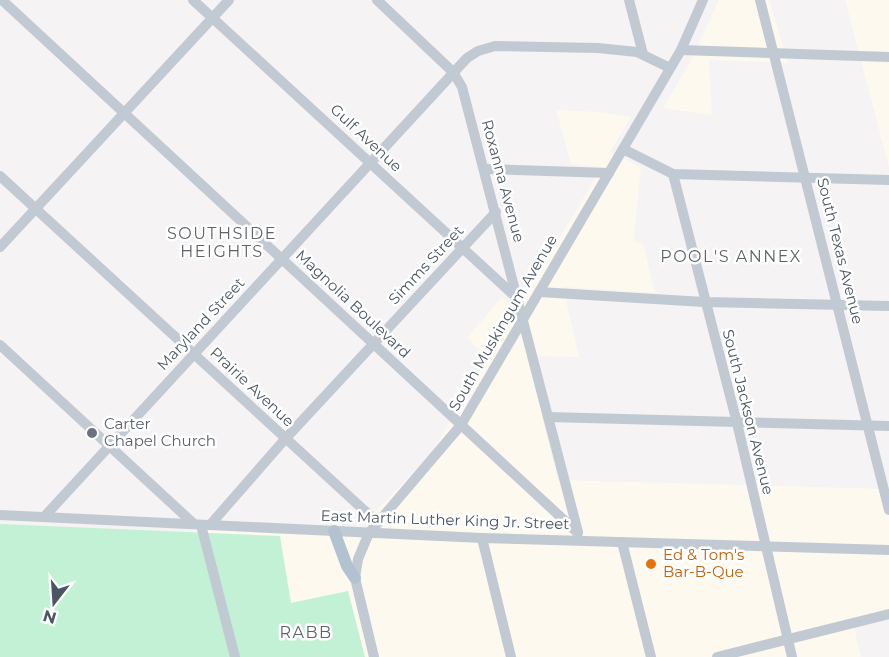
<svg xmlns="http://www.w3.org/2000/svg" width="889" height="657" font-family="Montserrat,sans-serif">
  <style>
    .commercial { fill: #fdf9ef }
    .green { fill: #c3f1d5 }
    .lines { fill: none; stroke-linecap: round; stroke-linejoin: round }
    .minor { stroke: #c1cad2; stroke-width: 10 }
    .major { stroke: #b3c2d1; stroke-width: 12 }
    .worship-dot { fill: #6b7280; stroke: #fff; stroke-width: 2 }
    .food-dot { fill: #e8710a; stroke: #fff; stroke-width: 2 }
    .labels { text-anchor: middle; stroke-width: 5; stroke-linejoin: round; paint-order: stroke }
    .street-label { font-size: 15px; fill: #4a5661; stroke: #fff }
    .worship-label { font-size: 15px; fill: #5b616d; stroke: #fff; text-anchor: start }
    .food-label { font-size: 15px; fill: #c56008; stroke: #fff; text-anchor: start }
    .neighbourhood-label { font-size: 16px; letter-spacing: 1.5px; fill: #5f6368; stroke: #fff }
  </style>
  <rect width="100%" height="100%" fill="#f5f3f3"/>
  <g class="commercial">
    <polygon points="719,0 769,0 788,63 709,60 712,115 663,108 691,61"/>
    <polygon points="845,0 889,0 889,168"/>
    <polygon points="556,110 600,112 631,117 610,152 641,167 634,238 635,242 643,243 655,293 563,287 579,357 527,356 558,480 889,489 889,613 853,623 861,657 235,657 201,525 377,539 375,512 431,454 487,358 467,338 502,297 516,310 602,167 571,164"/>
  </g>
  <polygon class="green" points="0,524 280,536 291,603 348,591 365,657 0,657"/>
  <g class="lines">
    <g class="minor">
      <polyline points="2,0 578,533"/>
      <polyline points="193,0 518,299"/>
      <polyline points="377,0 453,72 462,87 578,532"/>
      <polyline points="629,0 643,54"/>
      <polyline points="760,0 889,510"/>
      <polyline points="681,50 889,57"/>
      <polyline points="623,149 673,174 889,180"/>
      <polyline points="484,169 609,173"/>
      <polyline points="673,174 737,423 792,657"/>
      <polyline points="0,176 378,523"/>
      <polyline points="0,247 229,0"/>
      <polyline points="539,292 704,302 889,306"/>
      <polyline points="0,345 194,524"/>
      <polyline points="548,417 889,426"/>
      <polyline points="0,515 482,538 889,550"/>
      <polyline points="44,517 467,58 478,51 495,46 598,48 637,52 670,68"/>
      <polyline points="201,525 235,657"/>
      <polyline points="210,525 286,438 496,212"/>
      <polyline points="482,538 511,657"/>
      <polyline points="622,542 651,657"/>
      <polyline points="374,657 355,578 358,559 369,533 461,425 681,50 703,0"/>
      <polyline points="717,657 889,614"/>
    </g>
    <polyline class="major" points="334,531 347,566 355,578"/>
  </g>
  <circle class="worship-dot" cx="92" cy="433" r="6"/>
  <circle class="food-dot" cx="651" cy="564" r="6"/>
  <g class="labels">
    <g class="street-label">
      <text transform="translate(366 138) rotate(43)" y="5">Gulf Avenue</text>
      <text transform="translate(503 181) rotate(75)" y="5">Roxanna Avenue</text>
      <text transform="translate(840 251) rotate(76)" y="5">South Texas Avenue</text>
      <text transform="translate(426 265) rotate(-47)" y="5">Simms Street</text>
      <text transform="translate(353 304) rotate(43)" y="5">Magnolia Boulevard</text>
      <text transform="translate(503 323) rotate(-60)" y="5">South Muskingum Avenue</text>
      <text transform="translate(201 324) rotate(-47)" y="5">Maryland Street</text>
      <text transform="translate(252 387) rotate(43)" y="5">Prairie Avenue</text>
      <text transform="translate(748 412) rotate(76)" y="5">South Jackson Avenue</text>
      <text transform="translate(445 520) rotate(2)" y="5">East Martin Luther King Jr. Street</text>
    </g>
    <g class="worship-label">
      <text x="104" y="429">Carter<tspan x="104" dy="17">Chapel Church</tspan></text>
    </g>
    <g class="food-label">
      <text x="663" y="560">Ed &amp; Tom's<tspan x="663" dy="17">Bar-B-Que</tspan></text>
    </g>
    <g class="neighbourhood-label">
      <text x="222" y="239">SOUTHSIDE<tspan x="222" dy="18">HEIGHTS</tspan></text>
      <text x="731" y="262">POOL'S ANNEX</text>
      <text x="306" y="638">RABB</text>
    </g>
  </g>
  <g transform="translate(54 603) rotate(197)" stroke="#ffffff" stroke-width="4.5" paint-order="stroke">
  <path d="M0-4.5L10 22L0 15L-10 22Z" fill="#4a5661"/>
  <text y="-9" font-size="16" font-weight="bold" text-anchor="middle" fill="#4a5661">N</text>
  </g>
</svg>
